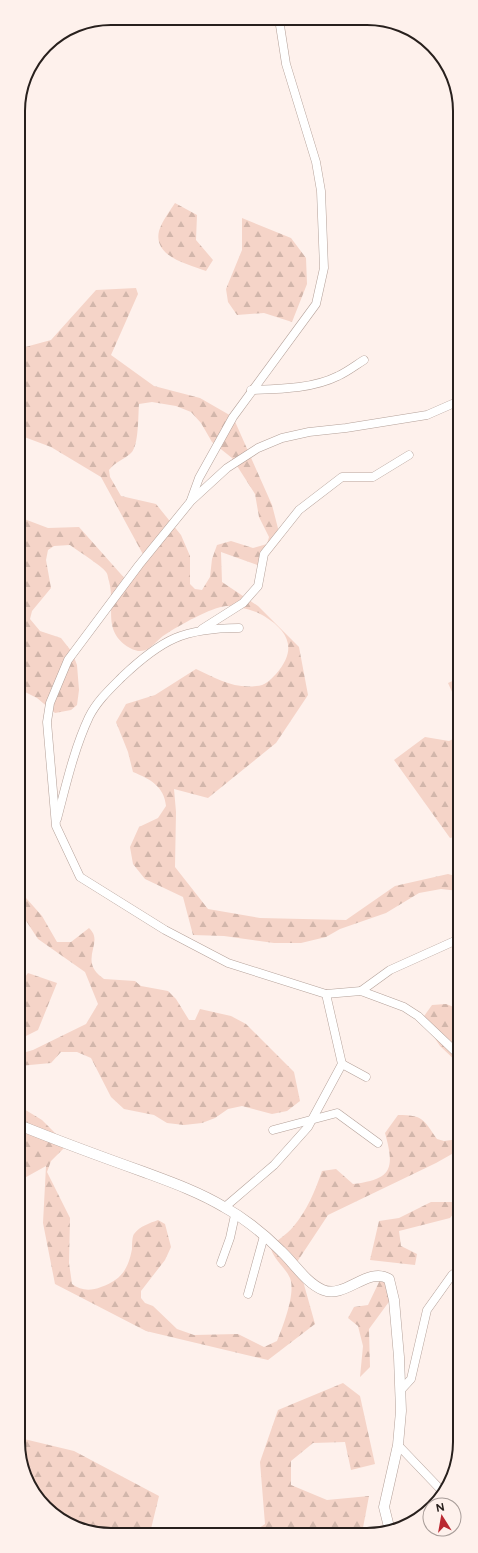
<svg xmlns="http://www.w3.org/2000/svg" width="478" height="1553" font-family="Figtree,sans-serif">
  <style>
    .forest { fill: url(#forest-firs); fill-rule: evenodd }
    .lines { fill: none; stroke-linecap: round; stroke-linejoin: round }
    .minor-casing { stroke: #b4a199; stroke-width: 9 }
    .tertiary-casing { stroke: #b4a199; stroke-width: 11 }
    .minor { stroke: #fff; stroke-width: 8 }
    .tertiary { stroke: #fff; stroke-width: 10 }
    .rim { fill: none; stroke: #28201d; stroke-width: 2 }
  </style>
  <defs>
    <pattern id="forest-firs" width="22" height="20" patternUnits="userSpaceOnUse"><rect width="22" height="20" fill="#f5d4c8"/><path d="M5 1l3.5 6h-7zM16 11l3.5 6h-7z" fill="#d2b6ab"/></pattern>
  </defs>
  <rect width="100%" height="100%" fill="#fef1ec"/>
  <g class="forest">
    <path d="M175,203L197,215L196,240L213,260L206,271C188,264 153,257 159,231C162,221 170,211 175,203Z"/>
    <polygon points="242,218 291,238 306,258 307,284 292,322 264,313 237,315 228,302 226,289 242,250"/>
    <path d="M136,288L138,294L111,355L154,386L200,398L233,417L272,505L281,540L260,566L221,552L222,582L258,606L299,647L308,695L276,743L208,798L174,789L176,812L175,867L208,909L260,918L346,920L395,886L448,874L459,877V891L441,889L419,893L386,913L340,929L326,937L301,943H274L224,936L193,935L183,897L145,879L133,864L130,847L139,827L158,818L166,806C164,786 150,779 133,772L128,752L116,722L126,704L155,695L196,669C215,678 234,689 256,686C265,686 270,680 276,674C297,650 290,632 264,616C254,610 238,606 226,606C212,607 178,626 166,634C154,641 148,658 130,648C101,631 116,608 109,581C108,579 108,574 106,572C102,566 78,551 70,545L54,546L48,550L46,560L51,588L32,611L30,619L40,631L61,638L72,652L77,665L79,690L77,705L71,710L55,713L37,698L19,689V517L48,528L79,527L127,581L145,558L101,477L51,447L19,435L18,349L51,340L96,290ZM152,402L176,406L191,412L201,423L212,442L232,458L255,494L259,517L269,537L267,544L253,548L231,541L217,545L212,559L210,577L202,590L195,589L190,584V556L181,535L156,504L121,496L110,477L109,470C116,461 124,460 131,453C139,446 138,415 139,404Z"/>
    <polygon points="459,678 459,707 448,683"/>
    <polygon points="459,736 459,836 450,838 394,760 425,737 449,741"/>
    <path d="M19,846L26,898L42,916L57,942H71L89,928C102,940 87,952 93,967C95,972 100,976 104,979L135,981L141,986L168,991L176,999L189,1020H195L200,1009L231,1016L246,1024L294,1072L300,1101L287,1111L272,1114L242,1106L228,1109L215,1118L202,1123L184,1125L167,1123L154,1115L124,1109L111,1097L91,1058L77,1052H61L51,1063L19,1066V1054L33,1050L86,1024L98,1004L85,972L38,939L19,910Z"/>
    <polygon points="28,973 57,983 38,1030 20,1039 19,985"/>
    <polygon points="446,1004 459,1009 459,1064 440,1046 422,1019 432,1005"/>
    <path d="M19,1106L42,1120L65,1143L66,1146L51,1161L47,1172L70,1218L69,1263L72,1284C81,1291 91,1291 101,1287C121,1280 128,1270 132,1249C132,1245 132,1237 134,1234C140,1226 150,1223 158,1220L165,1224L171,1247L165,1260L141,1291V1298L145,1303L153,1306L177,1329L194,1335L238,1334L264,1347L277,1341C283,1326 296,1293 290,1278C285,1267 275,1261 271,1249C276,1239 286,1236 293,1227C307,1211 315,1191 322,1171L336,1169L353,1184C392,1179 395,1169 385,1133L398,1115C423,1115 423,1119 437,1139L444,1141L459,1139V1150L436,1163L328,1215L295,1265L303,1281L315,1324L268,1360L146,1331L55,1284L43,1223L46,1166L19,1181Z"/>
    <polygon points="460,1193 460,1206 450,1218 399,1231 401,1246 417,1254 415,1265 370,1260 379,1221 399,1218 431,1202 455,1202"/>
    <polygon points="380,1280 389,1281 391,1299 369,1329 370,1367 360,1377 363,1346 358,1326 348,1318 354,1307 368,1305"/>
    <polygon points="343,1383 360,1396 375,1464 351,1470 345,1442 313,1443 291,1461 291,1485 327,1500 369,1496 362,1533 252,1533 265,1524 260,1462 278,1410"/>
    <polygon points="20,1437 24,1439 74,1451 159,1496 150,1533 92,1533 45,1508 20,1460"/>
  </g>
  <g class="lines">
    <g class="minor-casing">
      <g id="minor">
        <path d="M251,390C279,389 312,389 338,376C347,372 356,365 364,360"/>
        <polyline points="459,401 427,415 346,428 309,432 282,438 258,448 227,468 191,501 139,565 68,660 50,703 47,722 56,826 80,877 165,930 228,963 326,994 361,991 404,1007 418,1016 459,1055"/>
        <polyline points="191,500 199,478 233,417 316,304 324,268 321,191 316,162 286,64 279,19"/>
        <polyline points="202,629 243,603 258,586 264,554 299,510 342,477 373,477 409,455"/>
        <path d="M57,819C66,785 74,749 89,717C97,701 110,689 122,677C162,639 184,628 239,628"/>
        <polyline points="361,991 390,970 459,939"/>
        <polyline points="342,1064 366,1077"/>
        <polyline points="273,1130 337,1113 378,1143"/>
        <polyline points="225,1207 274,1165 308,1127 342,1064 326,994"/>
        <polyline points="221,1263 230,1238 235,1215"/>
        <polyline points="248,1294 264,1236"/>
        <polyline points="400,1391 411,1379 427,1310 452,1275 460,1269"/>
        <polyline points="398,1445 442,1491"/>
      </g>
    </g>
    <g class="tertiary-casing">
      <path id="tertiary" d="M19,1125C61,1142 102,1157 144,1172C171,1182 199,1192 224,1207C244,1218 265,1235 281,1251C294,1263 306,1283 323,1290C345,1299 368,1266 389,1279L394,1300L399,1357L401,1411L398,1445L384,1507L390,1531"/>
    </g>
    <use href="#minor" class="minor"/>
    <use href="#tertiary" class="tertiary"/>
  </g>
  <path d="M0 0H478V1553H0ZM111 25H367A86 86 0 0 1 453 111V1442A86 86 0 0 1 367 1528H111A86 86 0 0 1 25 1442V111A86 86 0 0 1 111 25Z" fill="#fef1ec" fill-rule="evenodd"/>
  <path class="rim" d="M111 25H367A86 86 0 0 1 453 111V1442A86 86 0 0 1 367 1528H111A86 86 0 0 1 25 1442V111A86 86 0 0 1 111 25Z"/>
  <g transform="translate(442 1517) rotate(349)"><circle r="19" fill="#fef1ec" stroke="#a89d99"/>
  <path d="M0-3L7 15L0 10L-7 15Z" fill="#ba2931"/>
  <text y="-6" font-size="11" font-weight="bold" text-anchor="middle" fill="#28201d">N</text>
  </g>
</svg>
